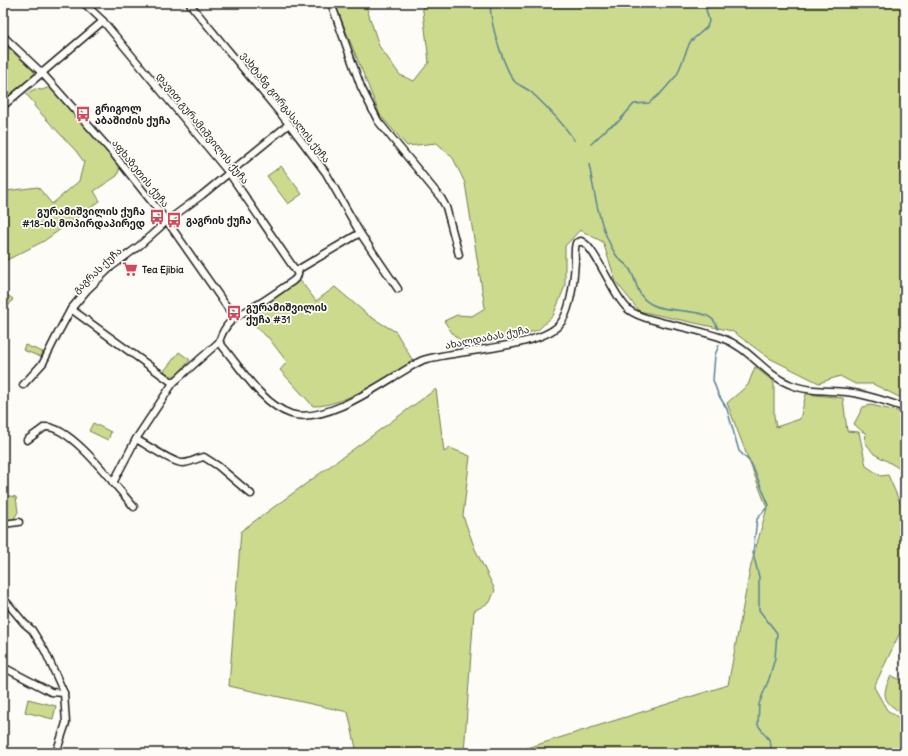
<svg xmlns="http://www.w3.org/2000/svg" width="908" height="756" font-family="Delius,'Noto Sans Georgian',sans-serif">
  <style>
    .green { fill: #ccda8d; stroke: #747b54 }
    .lines { fill: none; stroke-linecap: round; stroke-linejoin: round }
    .stream { stroke: #588392; stroke-width: 1.5 }
    .minor-casing { stroke: #1c1c1c; stroke-width: 9 }
    .minor { stroke: #fdfcf7; stroke-width: 6 }
    .labels { text-anchor: middle; stroke-width: 3.5; stroke-linejoin: round; paint-order: stroke }
    .street-label { font-size: 10px; fill: #1c1c1c; stroke: #fdfcf7 }
    .poi-label { font-size: 10px; font-weight: bold; fill: #1c1c1c; stroke: #fdfcf7; text-anchor: start }
  </style>
  <rect width="100%" height="100%" fill="#fdfcf7"/>
  <filter id="ink" filterUnits="userSpaceOnUse"><feTurbulence type="fractalNoise" baseFrequency=".025" numOctaves="2"/><feDisplacementMap in="SourceGraphic" scale="8" xChannelSelector="R" yChannelSelector="G"/><feConvolveMatrix kernelMatrix="1 2 1 2 8 2 1 2 1" color-interpolation-filters="sRGB"/></filter>
  <g filter="url(#ink)">
    <g class="green">
      <polygon points="336,3 365,3 379,46 400,75 414,81 429,62 422,3 905,3 905,400 873,384 855,384 840,376 819,383 769,358 732,331 639,311 616,282 603,242 580,230 565,246 565,286 553,316 538,330 513,337 475,344 465,345 453,334 444,321 457,315 472,316 485,308 465,183 453,158 437,143 407,146 380,115 337,9"/>
      <polygon points="3,43 37,74 3,103"/>
      <polygon points="50,87 120,167 117,176 94,191 100,201 44,241 3,262 3,189 6,191 38,187 52,204 79,181 84,162 76,151 34,106 35,104 26,94 35,89 42,90"/>
      <polygon points="281,166 302,194 288,204 267,176"/>
      <path d="M299,279L316,301L335,287L369,316L396,332L413,361C386,376 344,407 313,406L280,370L287,362L268,337H267L244,315Z"/>
      <polygon points="3,292 13,299 3,314"/>
      <polygon points="25,345 43,352 41,357 23,350"/>
      <polygon points="179,352 190,360 176,376 170,376 164,371"/>
      <polygon points="755,367 774,382 774,416 776,427 800,419 806,394 843,398 847,431 859,432 866,466 881,476 888,475 905,514 905,622 874,687 887,710 905,722 905,753 511,753 728,685 751,565 767,508 727,403 748,385"/>
      <polygon points="436,389 444,452 450,448 470,456 463,516 475,549 495,590 490,602 474,611 464,753 357,753 348,712 229,686 241,531"/>
      <polygon points="871,405 905,413 905,472 887,461 874,454 865,442 866,433 863,432 854,424 863,407"/>
      <polygon points="93,423 111,432 108,440 89,431"/>
      <polygon points="3,495 16,497 18,512 13,520 3,521"/>
      <path d="M891,676L905,682V715C886,703 879,699 891,676Z"/>
      <polygon points="28,699 56,706 53,719 25,712"/>
    </g>
    <g class="lines">
      <g class="stream">
        <path d="M491,3C491,7 490,11 491,15C493,31 505,70 515,82C520,86 526,88 531,92C546,106 563,123 574,140"/>
        <polyline points="591,144 609,127 618,122 634,104 649,103 661,93 677,75 690,42 707,27 709,21 706,9 709,3"/>
        <path d="M589,164C594,192 600,231 616,255C619,260 625,263 629,268C638,281 635,297 653,305C668,313 704,308 714,321C716,323 717,327 718,329"/>
        <polyline points="719,345 715,355 713,380 718,394 727,409 739,451 751,463 769,505 757,519 753,553 759,577 759,610 777,633 775,658 769,679 759,704 758,725 770,741 772,753"/>
      </g>
      <g class="minor-casing">
        <g id="minor">
          <polyline points="84,3 103,21 229,173 298,274"/>
          <polyline points="189,3 289,124 326,173 360,233 398,289"/>
          <polyline points="331,3 361,87 378,121 441,198 446,207 459,255"/>
          <polyline points="3,36 43,74 112,152 167,221 234,317"/>
          <polyline points="3,106 103,21"/>
          <path d="M219,342C239,365 261,404 291,414C324,424 375,388 402,372C409,368 416,363 423,360C456,350 538,348 559,325C571,312 574,279 575,261C575,255 574,249 576,243L581,241C596,247 613,297 629,310C638,317 650,319 660,322C681,327 702,331 722,338C750,348 764,374 789,384C807,392 827,390 846,392C866,394 886,401 905,408"/>
          <path d="M219,342C226,319 238,316 257,305C269,298 281,289 293,281L297,277L299,269L360,233"/>
          <polyline points="173,383 71,309 87,290 111,267 139,246 167,221 202,195 289,124"/>
          <polyline points="23,385 43,363 57,335 71,309"/>
          <path d="M136,439C145,444 175,464 183,463C190,463 197,458 204,457L218,466L251,494"/>
          <path d="M27,440L45,427C71,425 116,487 134,507"/>
          <polyline points="113,483 136,439 173,383 219,342"/>
          <polyline points="3,524 19,522"/>
          <polyline points="3,598 24,623 32,630 45,651 64,693 66,723 56,753"/>
          <polyline points="3,667 51,692 64,693"/>
        </g>
      </g>
      <use href="#minor" class="minor"/>
    </g>
  </g>
  <defs>
    <g id="bus-bare" transform="scale(1.2)"><path d="M-5-6H5V4H4V6H2V4H-2V6H-4V4H-5ZM-3.5-4V0h7V-4ZM-3.5 1.2v1.5H-2V1.2ZM2 1.2v1.5H3.5V1.2Z" fill="#d1495b" stroke="#fdfcf7" stroke-width="2.5" paint-order="stroke"/></g>
    <g id="supermarket-bare" transform="scale(1.2)"><path d="M-6-5.5h2.5l.6 2H6L4.5 2H-2.5L-4.4-4H-6ZM-1.5 3.2a1.3 1.3 0 1 0 .1 0ZM3 3.2a1.3 1.3 0 1 0 .1 0Z" fill="#d1495b" stroke="#fdfcf7" stroke-width="2.5" paint-order="stroke"/></g>
  </defs>
  <g fill-rule="evenodd">
    <use href="#bus-bare" x="83" y="114"/>
    <use href="#bus-bare" x="157" y="217"/>
    <use href="#bus-bare" x="174" y="220"/>
    <use href="#supermarket-bare" x="130" y="269"/>
    <use href="#bus-bare" x="234" y="313"/>
  </g>
  <g class="labels">
    <g class="street-label">
      <text transform="translate(286 107) rotate(52)" y="4">ვახტანგ გორგასალის ქუჩა</text>
      <text transform="translate(203 128) rotate(51)" y="4">დავით გურამიშვილის ქუჩა</text>
      <text transform="translate(141 173) rotate(51)" y="4">აფხაზეთის ქუჩა</text>
      <text transform="translate(97 270) rotate(-43)" y="4">გაგრას ქუჩა</text>
      <text transform="translate(487 337) rotate(-11)" y="4">ახალდაბას ქუჩა</text>
    </g>
    <g class="poi-label">
      <text x="95" y="112">გრიგოლ<tspan x="95" dy="12">აბაშიძის ქუჩა</tspan></text>
      <text x="145" y="215" text-anchor="end">გურამიშვილის ქუჩა<tspan x="145" dy="12">#18-ის მოპირდაპირედ</tspan></text>
      <text x="186" y="224">გაგრის ქუჩა</text>
      <text x="142" y="273">Tea Ejibia</text>
      <text x="246" y="311">გურამიშვილის<tspan x="246" dy="12">ქუჩა #31</tspan></text>
    </g>
  </g>
  <rect width="908" height="756" fill="none" stroke="#fdfcf7" stroke-width="16"/>
  <rect x="8" y="8" width="892" height="740" fill="none" stroke="#1c1c1c" stroke-width="1.5" filter="url(#ink)"/>
</svg>
